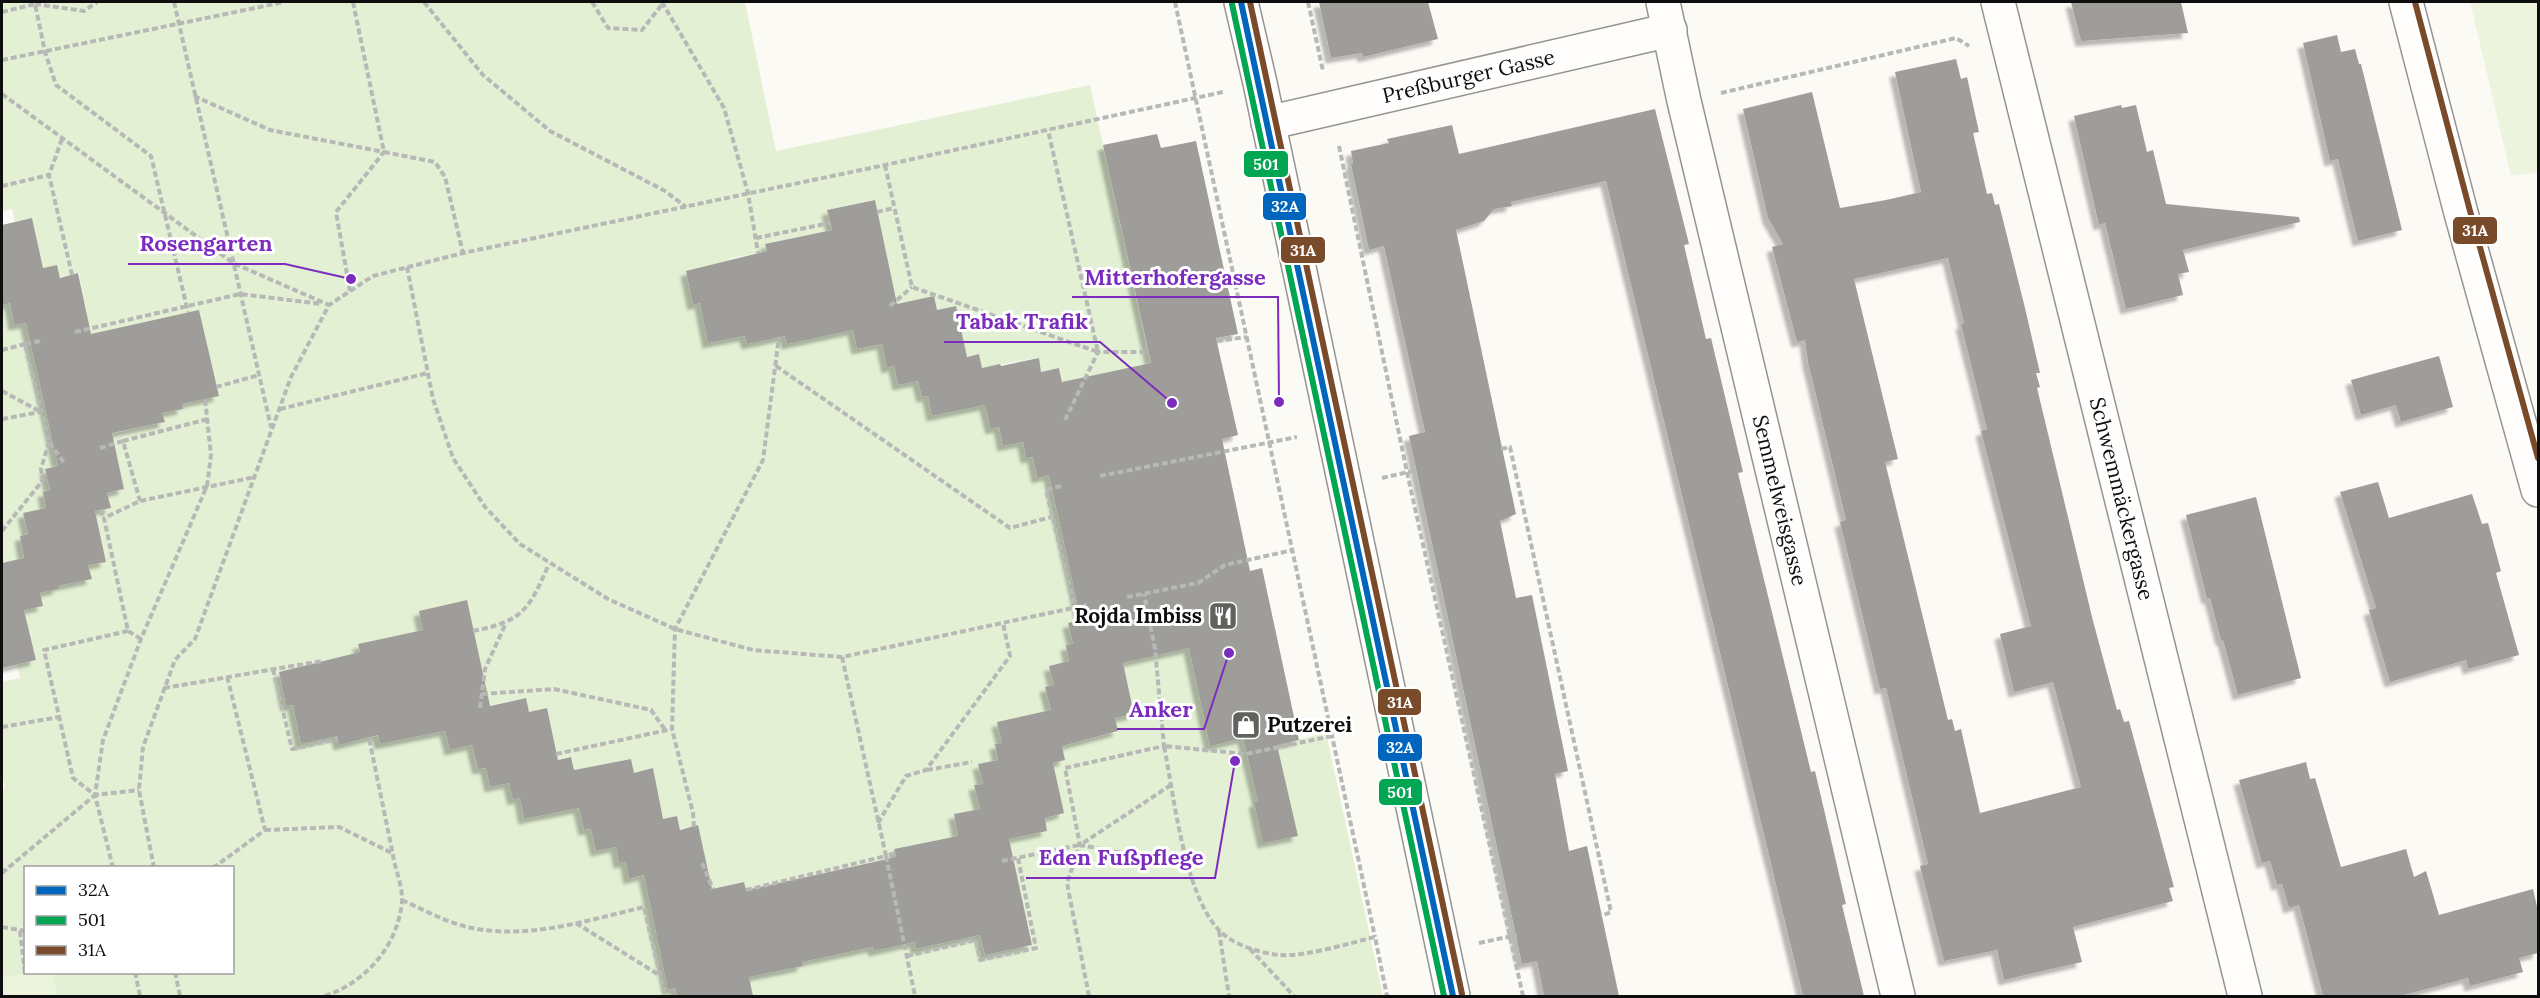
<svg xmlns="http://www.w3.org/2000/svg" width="2540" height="998" font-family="Lora,serif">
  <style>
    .green { fill: #e3f0d4; fill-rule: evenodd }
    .pitch { fill: #edf4dd }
    .building { fill: #9f9d99; fill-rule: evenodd; filter: url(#shadow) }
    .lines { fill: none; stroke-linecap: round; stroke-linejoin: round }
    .street-casing { stroke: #959492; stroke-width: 36 }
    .path { stroke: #b8b8b7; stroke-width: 4; stroke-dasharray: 6 3; stroke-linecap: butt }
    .street { stroke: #fffefd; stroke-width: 33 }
    .bus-1-casing { stroke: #fff; stroke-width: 10 }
    .bus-2-casing { stroke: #fff; stroke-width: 10 }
    .bus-3-casing { stroke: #fff; stroke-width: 10 }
    .bus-1 { stroke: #0065bd; stroke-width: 6 }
    .bus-2 { stroke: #00a651; stroke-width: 6 }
    .bus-3 { stroke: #7a4b2a; stroke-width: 6 }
    .labels { text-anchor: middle; stroke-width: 6; stroke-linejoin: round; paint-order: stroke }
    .street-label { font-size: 21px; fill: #0e0e0e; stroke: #fff }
    .poi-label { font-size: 21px; font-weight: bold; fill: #0e0e0e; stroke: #fff; text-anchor: end }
    .leader { fill: none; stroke: #7b2cbf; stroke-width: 2 }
    .callout-dot { fill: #7b2cbf; stroke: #fff; stroke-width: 2 }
    .callout-label { font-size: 22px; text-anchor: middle; font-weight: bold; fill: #7b2cbf; stroke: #fff; stroke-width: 6; stroke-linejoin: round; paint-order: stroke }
    .line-badge { stroke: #fff; stroke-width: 2 }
    .badge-label { font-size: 16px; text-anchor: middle; font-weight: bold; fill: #fff }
  </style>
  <defs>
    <filter id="shadow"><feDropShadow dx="-5.5" dy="5.5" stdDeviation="1.5" flood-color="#0004"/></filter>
  </defs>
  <rect width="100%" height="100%" fill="#fcfaf4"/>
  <g class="green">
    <path d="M2,2H745L776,151L1090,85L1150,363L1095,375L1066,401L1060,369L1041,372L1038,358L982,368L979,354L961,358L956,306L937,310L934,297L885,307L886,255L874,200L827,210L831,230L766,244L767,251L729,259L730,262L686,272L693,305L700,303L709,343L745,336H785L853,330L858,349L882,344L887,368L894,366L898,385L918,381L922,397L928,396L932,416L985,405L999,427L1003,446L1023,442L1026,458L1033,457L1037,478L1058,473L1057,511L1073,584L1090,619L1068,623L1073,644L1069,661L1050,666L1054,685L1045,687L1051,710L1002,743L995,745L998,760L978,764L983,784L974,786L980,809L954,814L958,836L894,849L896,857L746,890L744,882L708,890L697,826L680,829L677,816L659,820L653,769L634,773L631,759L574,770L571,757L553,761L554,741L547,708L529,712L525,698L477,708L466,600L420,611L423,630L358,644L360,652L279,672L286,706L293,705L301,743L337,736L340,744L378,736L380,744L445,731L450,750L472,745L477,769L486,768L490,787L509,783L513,799L520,798L524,819L579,808L584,830L591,829L596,851L616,847L619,863L626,862L630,879L651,874L669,990L675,988L677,996H2V789L5,788L2,775V682L20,678L17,665L36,660L24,610L40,593L58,589V586L91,579L88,565L106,561L95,511L110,508L107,493L124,489L117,455L102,458L111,425L113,434L164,422L162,413L183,409L182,404L218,396L199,311L78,344L86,310L79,273L60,277L57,265L43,268L32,218L15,222L12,209L2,211ZM26,868H232V972H26Z"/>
    <polygon points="2,303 10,303 14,325 36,321 34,358 50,430 65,464 45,469 50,490 43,492 46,508 24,513 28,534 20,536 24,558 2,563"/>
    <polygon points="1179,600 1210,745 1243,738 1247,751 1326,733 1383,996 753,996 749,977 803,966 802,962 873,947 874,950 915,942 917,949 980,935 985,955 1032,945 1020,890 999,846 1010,844 1010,839 1047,831 1045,818 1063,813 1056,780 1047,764 1065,760 1062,746 1118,732 1115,718 1134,714 1127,681 1118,665 1136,660"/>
  </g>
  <g class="pitch">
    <polygon points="2470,2 2538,2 2538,172 2511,176"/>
    <polygon points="27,973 53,973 57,996 2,996 2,977"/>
  </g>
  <g class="building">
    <polygon points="1319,2 1428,2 1438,39 1363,57 1362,53 1331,58"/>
    <polygon points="2071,2 2181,2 2188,33 2081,41"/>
    <polygon points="2337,35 2341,52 2355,49 2359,64 2361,64 2402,230 2358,241 2338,159 2330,161 2303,43"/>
    <path d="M1956,59L1961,79L1967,77L1979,132L1973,133L1987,194L1992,193L1995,205L1999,204L2025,308L2040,373H2036L2040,387L2037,388L2093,621L2117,710L2120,709L2124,722L2129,721L2174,887L2169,888L2173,901L2073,927L2082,962L2004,980L1997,950L1944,961L1920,866L1928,864L1918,822L1886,688L1880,689L1840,522L1846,520L1808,362L1805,340L1797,342L1772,247L1783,244L1768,218L1743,109L1812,92L1840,208L1886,200L1921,192L1895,72ZM1948,258L1964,323L1961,324L1987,429L1981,431L2031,626L2000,634L2014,692L2053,682L2081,787L1980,813L1961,729L1955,731L1952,719L1948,720L1885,462L1898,459L1854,279Z"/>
    <polygon points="2121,105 2122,108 2136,105 2147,152 2153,150 2166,204 2299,217 2300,222 2183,250 2189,272 2178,274 2183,295 2126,309 2105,223 2099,225 2074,116"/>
    <polygon points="1655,109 1689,244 1684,245 1706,339 1711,338 1743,472 1738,473 1811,772 1815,771 1846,904 1842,905 1864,996 1803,996 1606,181 1511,202 1512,206 1494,209 1484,221 1456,230 1516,514 1500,521 1516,598 1532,595 1568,771 1555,774 1569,851 1587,846 1619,996 1544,996 1537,961 1522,964 1409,436 1425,432 1384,246 1369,250 1351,164 1353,163 1351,151 1389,143 1387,139 1452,125 1459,154"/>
    <polygon points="1157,134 1161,148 1196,141 1238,334 1216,338 1238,435 1222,439 1250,571 1262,568 1299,740 1277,745 1298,836 1263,843 1254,802 1258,801 1243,738 1210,746 1189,648 1123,663 1134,714 1115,718 1118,731 1062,746 1065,760 1053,763 1064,813 1045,818 1047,831 1009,839 1032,945 985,955 980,935 916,949 915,942 874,951 873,947 802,962 803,966 749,977 753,996 677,996 675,988 668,990 644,875 629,879 626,862 619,863 616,847 596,851 591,829 584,830 579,808 524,819 520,798 513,800 509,783 490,787 486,768 478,769 472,745 450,750 445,731 380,744 378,735 339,745 337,736 301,744 293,705 286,706 279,672 360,652 358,644 423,630 419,611 467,600 490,706 526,698 529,712 547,708 558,760 571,757 574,770 631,759 634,773 653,768 663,819 677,816 680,830 698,825 712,889 744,882 746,890 820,874 896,857 894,849 958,836 954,814 980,809 974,785 983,784 978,764 998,760 995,744 1002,743 997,722 1051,710 1045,687 1054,685 1049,666 1069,661 1066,645 1073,644 1068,623 1081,620 1049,475 1037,478 1033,457 1026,458 1023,442 1003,446 999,427 991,429 985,405 932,416 928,396 922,397 918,381 898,385 894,366 887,368 882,344 857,349 853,330 787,344 785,336 747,344 745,336 708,343 700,303 693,305 686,271 767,251 765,244 832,230 827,210 875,200 897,304 934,296 937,310 956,306 967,357 979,354 982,368 1000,364 1001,366 1039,358 1041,372 1059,368 1062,382 1151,363 1103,145"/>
    <polygon points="32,218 43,268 57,265 60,278 78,273 91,334 199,310 219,396 182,404 183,409 162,413 165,422 112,433 124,489 107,493 111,508 95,511 106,562 88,565 92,579 58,586 58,589 40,593 43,606 24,610 36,660 2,668 2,563 24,558 20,536 28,534 23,513 46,508 43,492 50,490 45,469 58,466 26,323 14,325 10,303 2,305 2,225"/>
    <polygon points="2439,356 2453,407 2401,422 2396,405 2361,415 2351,380"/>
    <polygon points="2378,482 2389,518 2472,494 2482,524 2488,523 2501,571 2496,573 2519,655 2468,669 2466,660 2390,682 2369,610 2376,608 2340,492"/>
    <polygon points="2256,497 2301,678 2238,695 2223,640 2221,640 2210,598 2207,599 2186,515"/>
    <polygon points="2306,762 2310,779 2315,778 2341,867 2406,849 2414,877 2426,871 2439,915 2533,889 2538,911 2538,953 2519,958 2523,972 2470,986 2468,978 2400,996 2323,996 2299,905 2289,908 2282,884 2277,885 2270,861 2262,863 2239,780"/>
  </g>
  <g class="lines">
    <g class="street-casing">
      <g id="street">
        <polyline points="1241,2 1260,83 1453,996"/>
        <path id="s1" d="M1663,2L1684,101L1898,996"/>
        <path id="s2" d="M1998,2L2245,996"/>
        <polyline points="2406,2 2461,213 2538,490"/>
        <path id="s3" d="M1268,123L1670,30"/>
      </g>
    </g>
    <g class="path">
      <polyline points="174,2 271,427"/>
      <polyline points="353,2 384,152 435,162 445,177 463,253"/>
      <polyline points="424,2 483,75 550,131 665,191 686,207"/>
      <polyline points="592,2 608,28 642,30 663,3"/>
      <polyline points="662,2 724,108 748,193 758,253"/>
      <polyline points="1175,2 1375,937"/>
      <polyline points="1308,2 1323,71"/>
      <polyline points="35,4 84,11 97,2"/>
      <polyline points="2,12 35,4 45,52 56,85 151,156 188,312"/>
      <polyline points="2,60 284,2"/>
      <polyline points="1721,93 1956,38 1969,46"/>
      <polyline points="2,94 233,263 329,305"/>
      <polyline points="194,96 270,130 384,152 336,212 350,291"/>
      <polyline points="62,139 49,175 72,275"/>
      <polyline points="1339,146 1407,472 1523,996"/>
      <polyline points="885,165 912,287 1098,352 1048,130"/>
      <polyline points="2,186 49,175"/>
      <polyline points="877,212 894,208"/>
      <polyline points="756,238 830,223"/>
      <polyline points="407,267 433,399 453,458 485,507 520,544 608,599 675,629 753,650 842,657 1087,605"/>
      <polyline points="890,306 912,287"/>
      <polyline points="75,332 240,294 322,304"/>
      <polyline points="40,341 25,344 49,442 65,464"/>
      <polyline points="1217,341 1247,337"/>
      <polyline points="2,350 25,344"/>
      <polyline points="776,366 1010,528 1051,517"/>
      <polyline points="216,387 259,375"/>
      <polyline points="2,391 41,412"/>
      <polyline points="280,409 428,373"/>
      <polyline points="2,419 40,412"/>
      <polyline points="1065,420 1098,352 1148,352"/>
      <polyline points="123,441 208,419"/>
      <polyline points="100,448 123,441 140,501"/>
      <polyline points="1501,449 1510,447 1611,912 1601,916"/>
      <polyline points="1100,476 1297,437"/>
      <polyline points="1382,478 1417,470"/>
      <polyline points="1061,486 1046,490 1075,608"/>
      <polyline points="100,510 104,518"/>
      <polyline points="2,531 43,480 41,469 49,442"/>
      <polyline points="1127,597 1198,583 1225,565 1293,550"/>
      <polyline points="128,631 44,650 73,778 95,795 139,790"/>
      <path d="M473,631C524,621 529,609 549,564"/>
      <polyline points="141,639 128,631 104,518 140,501 255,477"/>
      <polyline points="842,657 886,856 895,853"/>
      <polyline points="273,669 292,749 338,739"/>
      <polyline points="164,688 322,661"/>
      <polyline points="482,694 554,689 651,710 666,731"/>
      <polyline points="480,708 485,669 506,623"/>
      <polyline points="2,727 59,717"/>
      <path d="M1332,736L1246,754L1164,746C1174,796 1184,892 1218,929C1232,945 1260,953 1280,955C1305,957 1350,943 1375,937L1387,996"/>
      <polyline points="556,754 672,729"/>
      <polyline points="927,770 972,762"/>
      <polyline points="1171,785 1080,845 1188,865"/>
      <polyline points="878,823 906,776 926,770 1010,656 1003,623"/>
      <polyline points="694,827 693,813 672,729 675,629 763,460 779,337"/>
      <polyline points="265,830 339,827 392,853"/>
      <polyline points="1002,861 1079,845"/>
      <polyline points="702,863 713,889"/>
      <polyline points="113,868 95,795 103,740 141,639 207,486 211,455 205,399"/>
      <polyline points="154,868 139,790 143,747 175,660 195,639 291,377 329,305 373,276 463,253 885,165 1223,92"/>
      <polyline points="213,868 265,830 227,676"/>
      <polyline points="2,873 95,795"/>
      <polyline points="746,890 886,856 915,996"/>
      <path d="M402,900C428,912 455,927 484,930C538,937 593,919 644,907L665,996"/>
      <polyline points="576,923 659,975"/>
      <polyline points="2,927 26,931"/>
      <polyline points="20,931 25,973"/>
      <polyline points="1219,931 1229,996"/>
      <polyline points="1479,943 1517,935"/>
      <polyline points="1250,949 1294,996"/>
      <polyline points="907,956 976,940 980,960 1036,948 1018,858"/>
      <polyline points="135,972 140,996"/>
      <polyline points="175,972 180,996"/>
      <path d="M325,996C366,982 398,946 402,901C403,887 395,869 393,855C385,816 377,777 369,738"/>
      <polyline points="1089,996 1067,883 1080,845 1065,768 1164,746 1155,649 1144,594"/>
    </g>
    <use href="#street" class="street"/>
    <g class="bus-1-casing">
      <polyline id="bus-1" points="1241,2 1453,996"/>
    </g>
    <g class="bus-2-casing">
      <polyline id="bus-2" points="1232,4 1444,996"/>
    </g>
    <g class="bus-3-casing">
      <g id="bus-3">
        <polyline points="1250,2 1462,994"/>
        <polyline points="2415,2 2470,211 2538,458"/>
      </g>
    </g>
    <use href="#bus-1" class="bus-1"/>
    <use href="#bus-2" class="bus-2"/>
    <use href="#bus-3" class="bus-3"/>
  </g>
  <defs>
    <g id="restaurant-square" transform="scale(1.5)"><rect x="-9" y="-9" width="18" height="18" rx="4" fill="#61615e" stroke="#fff"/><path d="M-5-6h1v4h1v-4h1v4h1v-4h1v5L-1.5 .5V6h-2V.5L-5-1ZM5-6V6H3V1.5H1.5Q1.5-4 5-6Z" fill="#fff"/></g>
    <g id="shop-square" transform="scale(1.5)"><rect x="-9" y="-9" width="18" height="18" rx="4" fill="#61615e" stroke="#fff"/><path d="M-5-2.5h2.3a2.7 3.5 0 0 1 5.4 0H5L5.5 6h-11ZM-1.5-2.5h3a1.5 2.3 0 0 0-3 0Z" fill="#fff"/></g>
  </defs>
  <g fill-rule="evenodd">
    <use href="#restaurant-square" x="1223" y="616"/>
    <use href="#shop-square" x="1246" y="725"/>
  </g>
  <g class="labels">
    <g class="street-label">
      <text dy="7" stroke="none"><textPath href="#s3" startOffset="206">Preßburger Gasse</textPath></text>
      <text dy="7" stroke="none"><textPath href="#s1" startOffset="512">Semmelweisgasse</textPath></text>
      <text dy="7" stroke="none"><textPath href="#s2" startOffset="512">Schwemmäckergasse</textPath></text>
    </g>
    <g class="poi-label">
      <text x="1202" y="623">Rojda Imbiss</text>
      <text x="1267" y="732" text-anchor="start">Putzerei</text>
    </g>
  </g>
  <path class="leader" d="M351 279L285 264H128M1279 402L1278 297H1072M1172 403L1100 342H944M1229 653L1204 729H1117M1235 761L1215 878H1026"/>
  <g class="callout-dot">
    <circle cx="351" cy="279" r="6"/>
    <circle cx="1279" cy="402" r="6"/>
    <circle cx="1172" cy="403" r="6"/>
    <circle cx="1229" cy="653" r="6"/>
    <circle cx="1235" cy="761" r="6"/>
  </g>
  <g class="callout-label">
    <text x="206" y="251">Rosengarten</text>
    <text x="1175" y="285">Mitterhofergasse</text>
    <text x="1022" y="329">Tabak Trafik</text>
    <text x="1161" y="717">Anker</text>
    <text x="1121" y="865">Eden Fußpflege</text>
  </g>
  <g class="line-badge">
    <rect x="1243" y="150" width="46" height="28" rx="6" fill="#00a651"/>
    <rect x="1262" y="192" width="45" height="29" rx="6" fill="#0065bd"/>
    <rect x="2452" y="216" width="46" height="29" rx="6" fill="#7a4b2a"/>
    <rect x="1280" y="236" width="46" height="28" rx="6" fill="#7a4b2a"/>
    <rect x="1377" y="688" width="45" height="28" rx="6" fill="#7a4b2a"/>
    <rect x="1377" y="733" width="46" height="29" rx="6" fill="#0065bd"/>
    <rect x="1378" y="778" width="45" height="28" rx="6" fill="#00a651"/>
  </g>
  <g class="badge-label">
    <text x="1266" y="170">501</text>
    <text x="1285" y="212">32A</text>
    <text x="2475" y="236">31A</text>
    <text x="1303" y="256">31A</text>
    <text x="1400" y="708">31A</text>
    <text x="1400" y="753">32A</text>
    <text x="1400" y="798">501</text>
  </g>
  <rect width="2540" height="998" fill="none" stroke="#0e0e0e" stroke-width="6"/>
  <rect x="24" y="866" width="210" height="108" fill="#ffffff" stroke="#9f9f9f" stroke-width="1.5"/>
  <rect x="36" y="886" width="30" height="9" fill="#0065bd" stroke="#9f9f9f" stroke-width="1.5"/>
  <text x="78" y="896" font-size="18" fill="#0e0e0e">32A</text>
  <rect x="36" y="916" width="30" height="9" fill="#00a651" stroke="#9f9f9f" stroke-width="1.5"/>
  <text x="78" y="926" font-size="18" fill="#0e0e0e">501</text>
  <rect x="36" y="946" width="30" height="9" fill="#7a4b2a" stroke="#9f9f9f" stroke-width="1.5"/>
  <text x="78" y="956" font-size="18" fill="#0e0e0e">31A</text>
</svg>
